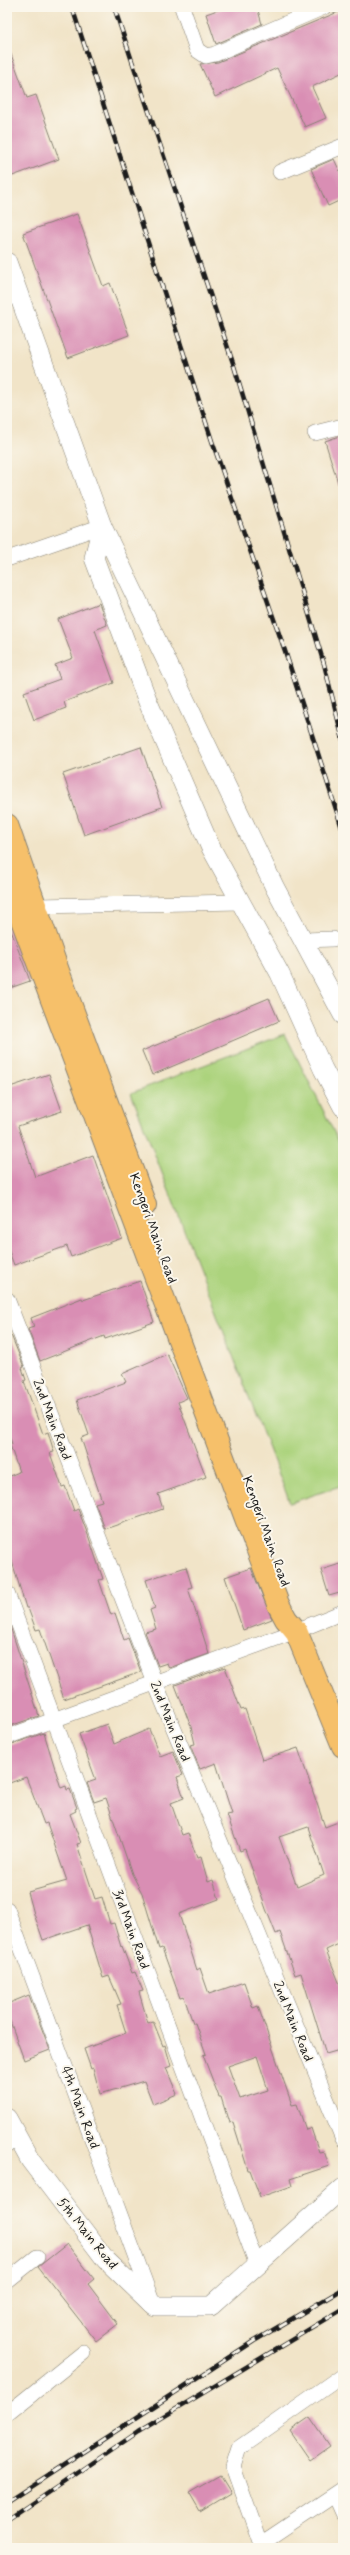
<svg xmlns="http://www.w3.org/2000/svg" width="350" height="2555" font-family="Mynerve,sans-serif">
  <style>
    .green { fill: #acd37d; stroke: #64784c }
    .building { fill: #d98eb4; fill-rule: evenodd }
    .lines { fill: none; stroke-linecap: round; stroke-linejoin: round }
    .minor-casing { stroke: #868072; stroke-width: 16 }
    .tertiary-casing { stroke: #868072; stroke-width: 20 }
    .primary-casing { stroke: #868072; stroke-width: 24 }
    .minor { stroke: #fff; stroke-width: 15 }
    .tertiary { stroke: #fff; stroke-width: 19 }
    .primary { stroke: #f6c06b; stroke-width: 22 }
    .rail-casing { stroke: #1c1c1c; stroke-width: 4.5 }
    .rail { stroke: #fbf7ec; stroke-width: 3; stroke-dasharray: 9; stroke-linecap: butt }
    .labels { text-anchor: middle; stroke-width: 4; stroke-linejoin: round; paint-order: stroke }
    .street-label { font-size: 14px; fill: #1c1c1c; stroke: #fbf7ec }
  </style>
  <rect width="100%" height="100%" fill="#fbf7ec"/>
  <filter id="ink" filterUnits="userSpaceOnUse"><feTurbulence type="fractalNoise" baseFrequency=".025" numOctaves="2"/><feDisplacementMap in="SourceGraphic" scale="8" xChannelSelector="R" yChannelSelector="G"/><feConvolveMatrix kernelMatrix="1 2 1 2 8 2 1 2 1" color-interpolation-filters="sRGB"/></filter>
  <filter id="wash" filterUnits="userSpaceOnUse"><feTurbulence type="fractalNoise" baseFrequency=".012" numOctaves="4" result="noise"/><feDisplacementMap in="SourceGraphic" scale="16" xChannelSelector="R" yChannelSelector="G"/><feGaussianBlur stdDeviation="0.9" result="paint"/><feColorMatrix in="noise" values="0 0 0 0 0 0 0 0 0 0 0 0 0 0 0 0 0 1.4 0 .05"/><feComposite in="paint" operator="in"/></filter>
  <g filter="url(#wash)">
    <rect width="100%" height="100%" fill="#f1e4c8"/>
    <polygon class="green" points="285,1034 343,1150 343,1485 290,1503 131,1093"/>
    <g id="blocks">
      <g class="building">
        <polygon points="226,7 257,7 262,24 216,44 206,14"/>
        <polygon points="343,10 343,72 312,87 326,118 305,127 277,68 215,97 200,64 218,62"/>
        <polygon points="9,49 27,98 36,95 59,159 7,178 7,50"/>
        <polygon points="334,159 343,178 343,199 328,206 311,169"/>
        <polygon points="77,214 103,286 110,283 129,335 68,358 23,233"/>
        <polygon points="343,435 343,485 339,486 325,441"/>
        <polygon points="99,603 107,625 95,630 114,683 64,702 66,708 34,720 24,692 60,679 55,665 73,658 58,619"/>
        <polygon points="141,747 162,807 84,835 63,774"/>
        <polygon points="7,920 30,981 7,989"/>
        <polygon points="269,998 279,1021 152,1075 142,1051"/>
        <polygon points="49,1074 62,1111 18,1126 35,1177 93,1155 122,1238 71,1257 67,1246 14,1265 7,1246 7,1088"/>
        <polygon points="140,1281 154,1322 105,1339 104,1336 40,1361 28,1329 34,1327 31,1318 82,1298 83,1300"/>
        <polygon points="7,1332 11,1335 24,1367 22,1368 26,1380 24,1381 43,1434 48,1432 54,1452 50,1453 62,1487 65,1486 74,1511 78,1509 88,1535 103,1579 99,1580 111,1615 115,1613 124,1640 128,1638 141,1672 64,1699 40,1629 36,1630 28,1608 26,1608 11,1558 7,1559 7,1477 19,1472 10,1445 12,1444 7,1429"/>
        <polygon points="167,1354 187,1398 178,1402 206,1477 158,1494 163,1509 105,1529 95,1503 102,1501 81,1438 89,1435 77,1400 126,1382 122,1374"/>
        <polygon points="343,1563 343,1592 329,1596 321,1570"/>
        <polygon points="186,1567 192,1587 188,1588 209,1654 169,1668 167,1663 158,1666 145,1632 156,1629 150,1610 155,1608 146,1580"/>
        <polygon points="251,1568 272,1619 243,1630 225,1577"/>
        <polygon points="10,1626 39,1716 7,1727 7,1627"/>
        <path d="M225,1667L241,1710L245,1709L262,1760L298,1748L325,1827L343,1820V1942L326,1950L343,1992V2049L326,2054L301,1973L295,1975L280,1932L276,1934L266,1909L245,1849L240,1851L227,1815L232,1814L216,1763L200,1769L190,1745L195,1744L191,1727L175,1685ZM308,1827L324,1875L297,1887L279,1837Z"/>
        <path d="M107,1724L114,1744L149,1729L160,1756L173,1751L183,1775L177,1777L184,1798L171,1803L182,1835L188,1833L197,1858L201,1857L208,1882L213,1880L219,1899L179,1914L197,1970L200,1968L209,1994L244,1982L253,2008L258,2006L292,2105L297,2104L306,2130L311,2128L319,2152L324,2151L329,2166L290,2179L292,2186L260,2197L250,2170H248L233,2122L229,2123L221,2097H219L203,2055L206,2054L195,2023H193L184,1997L180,1998L162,1948L159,1949L142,1893L132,1874L106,1798L94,1802L87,1783L96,1780L79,1734ZM257,2056L268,2090L240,2099L228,2066Z"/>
        <polygon points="44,1733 61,1788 66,1786 67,1790 70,1789 77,1808 75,1809 76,1811 70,1814 81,1843 77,1844 95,1899 102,1897 110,1924 114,1923 121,1947 122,1946 132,1973 135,1972 143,1991 139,1992 148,2023 153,2021 163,2046 165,2045 171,2066 166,2068 177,2094 153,2104 144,2081 100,2094 93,2068 91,2069 84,2049 126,2033 117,2005 121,2004 109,1976 103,1978 87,1925 43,1940 34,1914 28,1892 67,1881 47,1823 44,1824 26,1777 7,1784 7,1746"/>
        <polygon points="29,1995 50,2050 24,2060 10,2021 7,2023 7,2004"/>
        <polygon points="67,2244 94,2279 88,2284 118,2324 96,2341 38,2267"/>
        <polygon points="310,2417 330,2446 310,2460 290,2431"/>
        <polygon points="220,2475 231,2493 200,2512 189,2493"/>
      </g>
    </g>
  </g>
  <g filter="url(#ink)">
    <use href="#blocks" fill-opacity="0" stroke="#868072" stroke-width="1"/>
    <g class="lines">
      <g class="minor-casing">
        <g id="minor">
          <polyline points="182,7 197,50 206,56 215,54 324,7"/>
          <polyline points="280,172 343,146"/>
          <polyline points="315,433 343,426"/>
          <polyline points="7,559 102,526"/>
          <polyline points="37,906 241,902"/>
          <polyline points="304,940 333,939"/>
          <polyline points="7,1299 155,1683 343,2139"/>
          <polyline points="7,1593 257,2265"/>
          <polyline points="7,1737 296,1631 343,1612"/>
          <polyline points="7,1909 153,2304"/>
          <polyline points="7,2146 18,2137"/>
          <polyline points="7,2281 37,2257"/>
          <polyline points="7,2414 83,2353"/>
          <polyline points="335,2495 343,2513"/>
          <polyline points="261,2544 343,2489"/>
          <polyline points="262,2548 233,2467 239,2448 343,2375"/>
        </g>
      </g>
      <g class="tertiary-casing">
        <g id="tertiary">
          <polyline points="7,262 102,526 275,888 343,1015"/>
          <polyline points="102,526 94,558 148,702 210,846 280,974 323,1069 343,1107"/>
          <polyline points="7,2118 30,2160 106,2260 154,2306 211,2306 343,2188"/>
        </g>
      </g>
      <g class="primary-casing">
        <g id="primary">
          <polyline points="7,825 58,971 145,1205"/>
          <polyline points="7,880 278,1604 286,1619 296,1631 343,1746"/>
        </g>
      </g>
      <use href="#minor" class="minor"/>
      <use href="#tertiary" class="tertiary"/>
      <use href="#primary" class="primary"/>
      <g class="rail-casing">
        <g id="rail">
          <polyline points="72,7 212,441 285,651 343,831"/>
          <polyline points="114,7 234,366 324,664 343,740"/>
          <polyline points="7,2502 254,2341 343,2289"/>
          <polyline points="7,2521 138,2432 343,2309"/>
        </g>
      </g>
      <use href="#rail" class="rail"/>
    </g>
  </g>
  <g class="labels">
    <g class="street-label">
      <text transform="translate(154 1228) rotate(70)" y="5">Kengeri Main Road</text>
      <text transform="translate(53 1419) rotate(69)" y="5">2nd Main Road</text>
      <text transform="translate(267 1531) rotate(70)" y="5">Kengeri Main Road</text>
      <text transform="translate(171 1721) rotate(68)" y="5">2nd Main Road</text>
      <text transform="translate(132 1929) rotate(70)" y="5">3rd Main Road</text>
      <text transform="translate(294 2021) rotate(68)" y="5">2nd Main Road</text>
      <text transform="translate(81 2107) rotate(70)" y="5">4th Main Road</text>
      <text transform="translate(88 2233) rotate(51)" y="5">5th Main Road</text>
    </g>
  </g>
  <rect width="350" height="2555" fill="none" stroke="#fbf7ec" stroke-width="24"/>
</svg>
